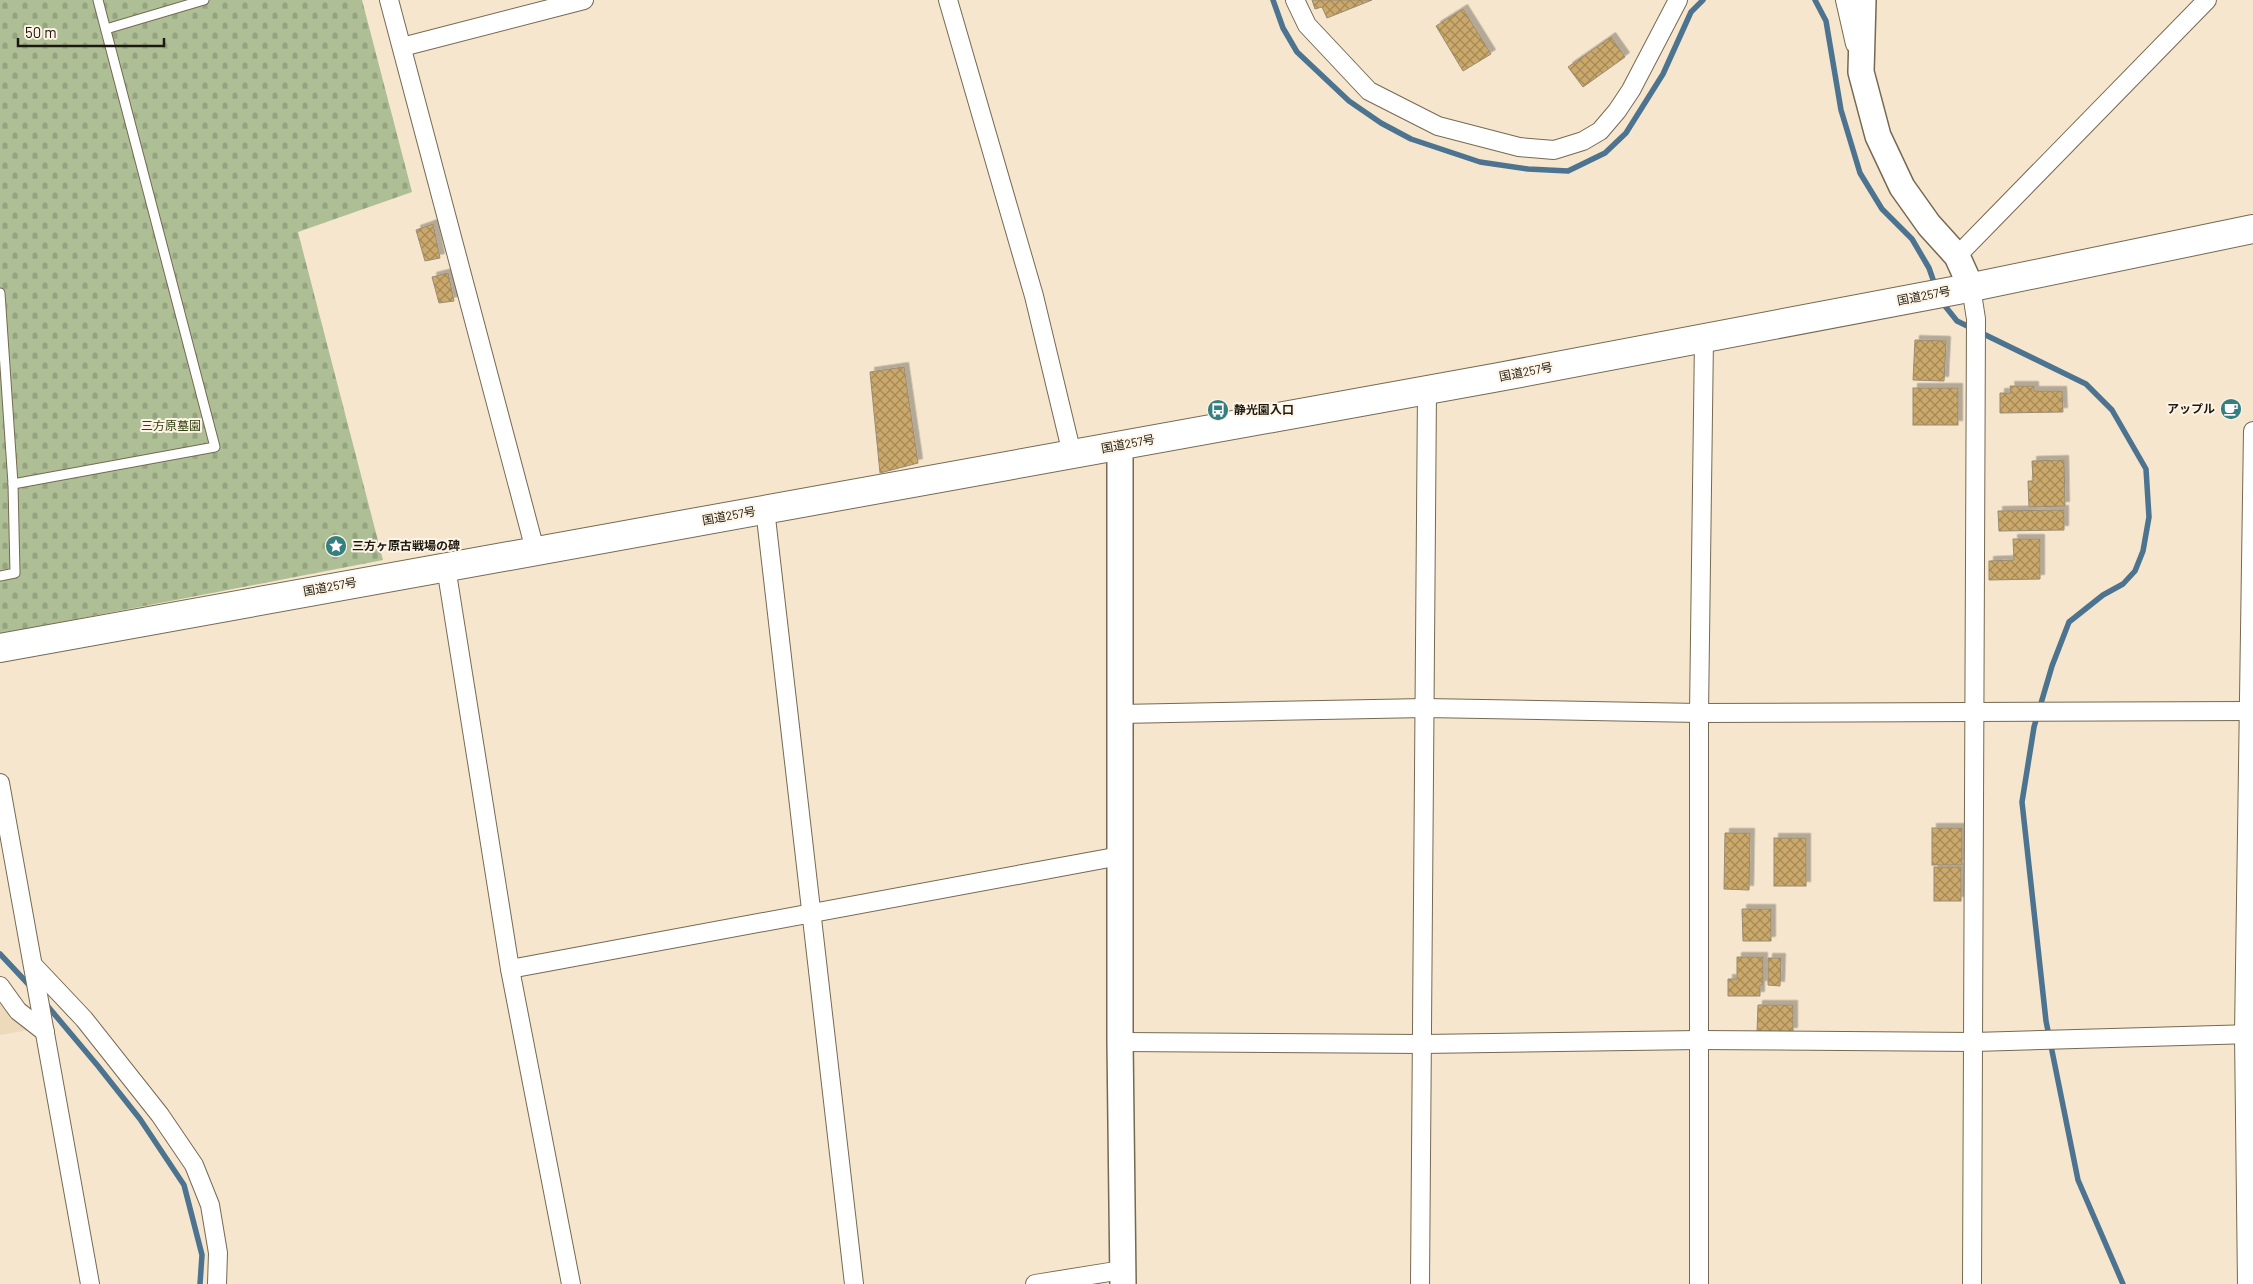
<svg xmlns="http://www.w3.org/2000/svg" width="2253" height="1284" font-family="Barlow,'Noto Sans JP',sans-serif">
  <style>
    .built { fill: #eddabb }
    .cemetery { fill: url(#cemetery-stones) }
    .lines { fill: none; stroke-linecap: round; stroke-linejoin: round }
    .stream { stroke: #4c738f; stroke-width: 5.5 }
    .building { fill: url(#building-cross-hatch); stroke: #998b74; filter: url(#shadow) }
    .lane-casing { stroke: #766953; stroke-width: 11 }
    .street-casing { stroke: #766953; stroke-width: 20 }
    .secondary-casing { stroke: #766953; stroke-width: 28 }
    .highway-casing { stroke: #766953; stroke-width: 30 }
    .lane { stroke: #fff; stroke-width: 9 }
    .street { stroke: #fff; stroke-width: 18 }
    .secondary { stroke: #fff; stroke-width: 25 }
    .highway { stroke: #fff; stroke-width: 28 }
    .labels { text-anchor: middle; stroke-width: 4; stroke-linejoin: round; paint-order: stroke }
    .street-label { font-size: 12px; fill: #1e1910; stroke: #fdf4e5 }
    .poi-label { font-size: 12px; font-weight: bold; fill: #1e1910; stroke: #fdf4e5; text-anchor: start }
    .park-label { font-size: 12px; fill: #2f3f10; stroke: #fdf4e5 }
  </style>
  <defs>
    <pattern id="cemetery-stones" width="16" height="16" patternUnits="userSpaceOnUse" patternTransform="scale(1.25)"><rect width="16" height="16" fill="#aebf96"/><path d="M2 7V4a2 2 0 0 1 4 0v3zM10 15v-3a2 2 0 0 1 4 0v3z" fill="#95a480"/></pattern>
    <pattern id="building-cross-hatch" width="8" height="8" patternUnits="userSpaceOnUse" patternTransform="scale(1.25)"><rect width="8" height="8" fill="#cba96b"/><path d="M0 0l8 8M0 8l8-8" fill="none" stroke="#a48957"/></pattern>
    <filter id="shadow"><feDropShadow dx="4.5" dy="-4.5" stdDeviation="0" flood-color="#0004"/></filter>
  </defs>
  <rect width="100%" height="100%" fill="#f5e6cd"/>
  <polygon class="built" points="0,998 29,1030 0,1035"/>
  <polygon class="cemetery" points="0,0 362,0 412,192 298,232 383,560 0,634"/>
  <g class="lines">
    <g class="stream">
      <polyline points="1273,0 1283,28 1297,52 1349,101 1381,123 1411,139 1480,162 1528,169 1568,171 1605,153 1626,133 1663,74 1691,12 1703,0"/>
      <polyline points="1815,0 1826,21 1841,110 1860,173 1882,209 1912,239 1929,268 1936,288"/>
      <polyline points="1941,301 1957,321 2086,384 2112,410 2146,469 2149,517 2143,551 2135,571 2123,584 2103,595 2069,622 2052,666 2034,727 2022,802 2046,1021 2078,1180 2123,1284"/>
      <polyline points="0,954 31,987"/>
      <polyline points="45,1003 98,1066 140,1119 184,1185 202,1255 200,1284"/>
    </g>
  </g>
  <g class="building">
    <polygon points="1312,0 1372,0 1327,18 1322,7 1315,9"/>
    <polygon points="1463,9 1491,54 1463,71 1436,26"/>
    <polygon points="1611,37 1625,57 1583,87 1568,67"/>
    <polygon points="433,224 440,258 425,261 416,230"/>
    <polygon points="448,273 454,301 439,303 432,277"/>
    <polygon points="1915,340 1946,341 1944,381 1913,380"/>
    <polygon points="904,367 918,463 880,473 870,372"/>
    <polygon points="2010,386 2034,386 2034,391 2062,391 2063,412 2000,413 2000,393 2011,393"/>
    <rect x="1913" y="388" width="45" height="37"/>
    <polygon points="2064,460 2065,506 2029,507 2028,481 2033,481 2032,461"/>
    <polygon points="2064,510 2064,530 1999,531 1998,511"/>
    <polygon points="2013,539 2040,539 2040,579 1989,580 1989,561 2014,560"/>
    <rect x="1932" y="828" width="30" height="37"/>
    <polygon points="1725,833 1750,833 1749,890 1724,889"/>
    <rect x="1774" y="838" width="32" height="48"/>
    <rect x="1934" y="867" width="27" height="34"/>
    <polygon points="1742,909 1771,909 1771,941 1743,941"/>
    <polygon points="1737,957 1763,957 1763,985 1760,985 1760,996 1728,996 1728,979 1737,979"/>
    <polygon points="1768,958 1781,958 1780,986 1768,985"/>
    <polygon points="1758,1005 1793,1005 1793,1032 1757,1032"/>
  </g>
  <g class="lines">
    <g class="lane-casing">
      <g id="lane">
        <polyline points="106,29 204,0"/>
        <polyline points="0,293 13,484 15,573 0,576"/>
        <polyline points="13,484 215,447 98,0"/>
      </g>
    </g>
    <g class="street-casing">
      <g id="street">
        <polyline points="389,0 535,550"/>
        <polyline points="948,0 1034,296 1072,454"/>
        <polyline points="1295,0 1307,25 1369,91 1438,126 1519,147 1554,150 1583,141 1600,131 1617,111 1631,90 1678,0"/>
        <polyline points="1845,0 1855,44"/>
        <polyline points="402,47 584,0"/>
        <polyline points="1957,256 2207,0"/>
        <polyline points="1971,287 1976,319 1972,1284"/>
        <polyline points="765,509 854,1284"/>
        <polyline points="446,567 510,969 571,1284"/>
        <polyline points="1120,714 1425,708 1699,713 2253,711"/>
        <polyline points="0,783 90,1284"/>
        <polyline points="33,965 84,1019 160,1115 194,1165 210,1205 218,1253 217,1284"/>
        <polyline points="510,969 1120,856"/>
        <polyline points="0,986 18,1011 45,1032"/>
        <polyline points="1120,1042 1423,1044 1699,1040 1974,1042 2253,1034"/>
        <polyline points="1035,1284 1122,1270"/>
        <polyline points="1420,1284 1427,390"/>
        <polyline points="1699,1284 1699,713 1704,338"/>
        <polyline points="2247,1284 2244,1034 2253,431"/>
      </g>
    </g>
    <g class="secondary-casing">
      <g id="secondary">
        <polyline points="1863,0 1861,72 1878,136 1902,187 1929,225 1957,256 1971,287"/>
        <polyline points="1120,445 1120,1042 1123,1284"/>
      </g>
    </g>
    <g class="highway-casing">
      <polyline id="highway" points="0,648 1499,377 1958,290 2253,229"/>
    </g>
    <use href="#lane" class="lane"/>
    <use href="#street" class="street"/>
    <use href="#secondary" class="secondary"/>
    <use href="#highway" class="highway"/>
  </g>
  <defs>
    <g id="cafe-disc" transform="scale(1.125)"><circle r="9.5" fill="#367f80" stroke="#fdf4e5"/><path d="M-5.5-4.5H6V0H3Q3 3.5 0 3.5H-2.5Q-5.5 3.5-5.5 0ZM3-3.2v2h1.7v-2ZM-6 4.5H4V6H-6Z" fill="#fff"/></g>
    <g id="bus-disc" transform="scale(1.125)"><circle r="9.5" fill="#367f80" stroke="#fdf4e5"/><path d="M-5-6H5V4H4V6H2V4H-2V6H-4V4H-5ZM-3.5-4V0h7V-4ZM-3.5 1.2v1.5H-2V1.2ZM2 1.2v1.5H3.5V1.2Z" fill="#fff"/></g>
    <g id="sight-disc" transform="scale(1.125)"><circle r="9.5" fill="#367f80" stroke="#fdf4e5"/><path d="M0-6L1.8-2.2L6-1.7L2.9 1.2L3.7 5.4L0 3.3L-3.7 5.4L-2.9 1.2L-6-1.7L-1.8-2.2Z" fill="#fff"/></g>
  </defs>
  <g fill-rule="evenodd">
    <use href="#cafe-disc" x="2231" y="409"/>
    <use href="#bus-disc" x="1218" y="410"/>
    <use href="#sight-disc" x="336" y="546"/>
  </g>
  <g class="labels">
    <g class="street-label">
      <text transform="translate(1924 296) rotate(-11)" y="4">国道257号</text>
      <text transform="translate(1526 372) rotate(-11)" y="4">国道257号</text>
      <text transform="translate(1128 444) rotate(-10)" y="4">国道257号</text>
      <text transform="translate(729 516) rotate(-10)" y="4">国道257号</text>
      <text transform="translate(330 587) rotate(-10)" y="4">国道257号</text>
    </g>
    <g class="poi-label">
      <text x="2215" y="413" text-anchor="end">アップル</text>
      <text x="1234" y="414">静光園入口</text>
      <text x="352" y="550">三方ヶ原古戦場の碑</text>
    </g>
    <g class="park-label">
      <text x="171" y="430">三方原墓園</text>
    </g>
  </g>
  <path d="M18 38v8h146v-8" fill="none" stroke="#1e1910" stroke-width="2.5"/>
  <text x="25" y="38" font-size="15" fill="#1e1910" stroke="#fdf4e5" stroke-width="4" paint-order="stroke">50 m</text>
</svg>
